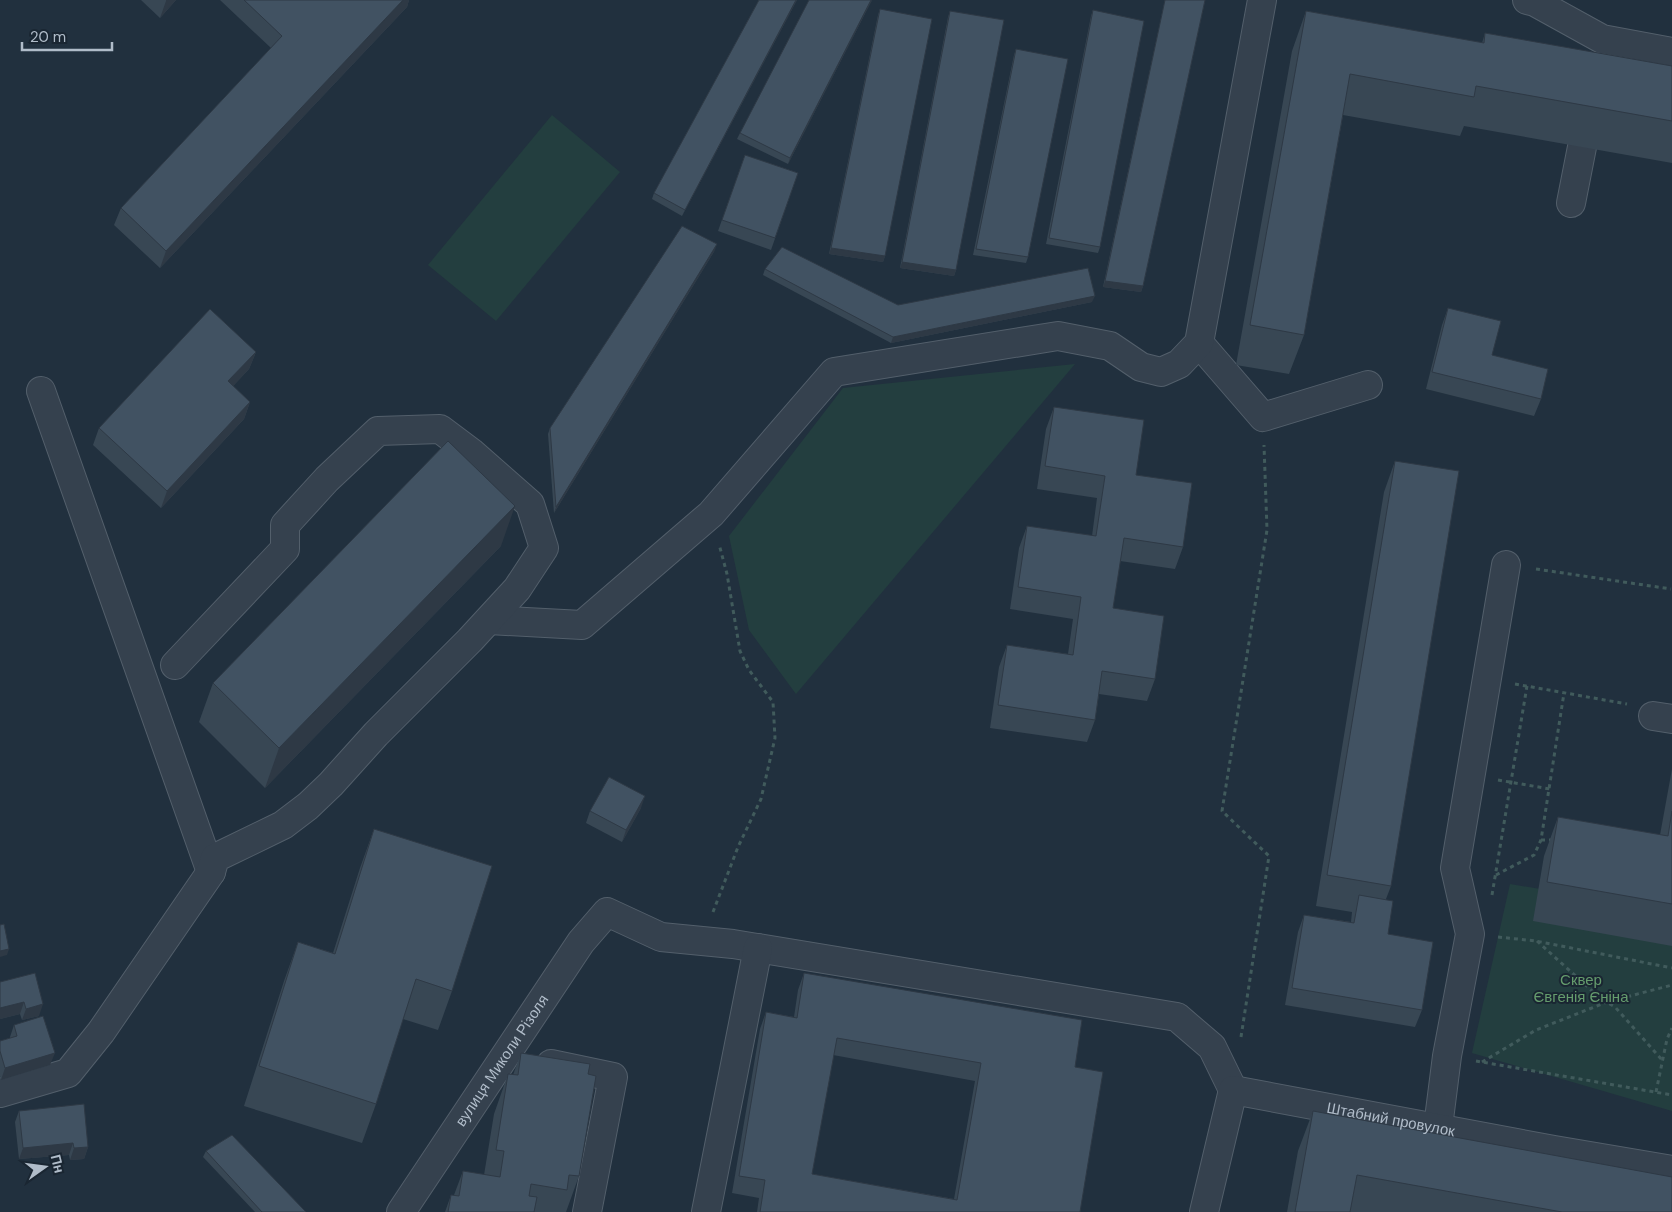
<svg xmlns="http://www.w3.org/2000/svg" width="1672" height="1212" font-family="'DM Sans',sans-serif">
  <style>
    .green { fill: #233e3f }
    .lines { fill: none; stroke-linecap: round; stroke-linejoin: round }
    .minor-casing { stroke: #535f6b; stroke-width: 30 }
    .path { stroke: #415b5c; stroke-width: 3; stroke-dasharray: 4 4; stroke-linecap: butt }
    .minor { stroke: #35414e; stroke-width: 28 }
    .wall { fill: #384754; fill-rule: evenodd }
    .shaded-wall { fill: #2e3945 }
    .building { fill: #415262; stroke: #2e3945; fill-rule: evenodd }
    .labels { text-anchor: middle; stroke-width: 4; stroke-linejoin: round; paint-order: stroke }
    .park-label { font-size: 15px; fill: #659c6d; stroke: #1a2632 }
    .street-label { font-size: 15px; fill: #b0bcc9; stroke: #1a2632 }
  </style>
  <rect width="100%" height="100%" fill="#21303e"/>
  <g class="green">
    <polygon points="552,115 620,172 496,321 428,265"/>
    <polygon points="1075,364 796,694 749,630 729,536 843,388"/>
    <polygon points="1510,884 1672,911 1672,1111 1472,1053"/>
  </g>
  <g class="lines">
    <g class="minor-casing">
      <g id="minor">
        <polyline points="1527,0 1535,2 1602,39 1672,52"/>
        <polyline points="1571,203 1582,147"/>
        <polyline points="1199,343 1263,417 1368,385"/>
        <polyline points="41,391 211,872"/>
        <polyline points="489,620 582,625 711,514 834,372 1058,336 1110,346 1141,367 1161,372 1179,364 1199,343 1262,0"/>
        <polyline points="1653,716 1672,719"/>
        <polyline points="551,1064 613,1077 587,1212"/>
        <polyline points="0,1093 68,1073 101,1032 211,872 215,858 283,825 308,806 331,784 376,734 470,640 517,589 544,548 530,504 472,453 440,429 378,431 327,479 285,525 285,549 175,665"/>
        <polyline points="1438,1127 1447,1056 1470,934 1455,868 1506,565"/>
        <path id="s1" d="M401,1212L581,942L607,912L661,937L733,944L1177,1017L1212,1047L1233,1090"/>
        <polyline points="706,1212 758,948"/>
        <path id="s2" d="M1204,1212L1233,1090L1554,1150L1672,1170"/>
      </g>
    </g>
    <g class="path">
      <polyline points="1536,569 1671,589"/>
      <polyline points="1515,684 1627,704"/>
      <polyline points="1498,780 1550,789"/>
      <polyline points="1541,840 1553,840"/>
      <polyline points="1496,875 1534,855 1541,840 1564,693"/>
      <polyline points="1492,895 1527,686"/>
      <polyline points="713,912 738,847 761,799 775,738 773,702 749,670 740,651 727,574 719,544"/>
      <polyline points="1498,937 1536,941 1672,968"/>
      <polyline points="1537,941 1601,999 1615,1007 1663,1061"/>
      <polyline points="1241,1037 1269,856 1222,811 1267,530 1264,445"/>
      <polyline points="1476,1061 1672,1095"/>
      <polyline points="1482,1062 1536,1030 1607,1002 1672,985"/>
      <polyline points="1656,1092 1667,1039 1672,1028"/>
    </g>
    <use href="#minor" class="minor"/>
  </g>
  <g class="wall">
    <polygon points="141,0 176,0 160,18"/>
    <polygon points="220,0 409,0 407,7 160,268 114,225 121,208 271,48"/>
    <polygon points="759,0 797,0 682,216 652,199 654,193"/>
    <polygon points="872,0 788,164 737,139 740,133"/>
    <polygon points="1165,0 1205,0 1143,286 1141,292 1103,287"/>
    <polygon points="880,9 885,256 883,262 829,254 878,15"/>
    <polygon points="1093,10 1100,247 1098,253 1046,244 1091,16"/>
    <polygon points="950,11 956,270 954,276 900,268 948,17"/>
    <polygon points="1306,11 1482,43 1485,33 1672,66 1672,163 1464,126 1460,136 1343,115 1304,335 1289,374 1236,365 1292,51"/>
    <polygon points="1016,49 1028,257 1026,263 973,255 1014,55"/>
    <polygon points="745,155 798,173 771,250 718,231"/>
    <polygon points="715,250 554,513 548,434 550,428"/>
    <polygon points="765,269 898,305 1092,302 891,343 763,275"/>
    <polygon points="1448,308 1492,355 1541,399 1534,416 1426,389 1442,325"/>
    <polygon points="256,352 249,369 233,386 250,402 244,419 161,508 93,445 99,428"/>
    <polygon points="1054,407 1136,475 1183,547 1175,569 1120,561 1113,608 1155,679 1147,701 1099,694 1095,720 1087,742 990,728 999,667 1007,645 1068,654 1073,619 1010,609 1019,548 1027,526 1092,536 1097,498 1037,489 1046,429"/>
    <polygon points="1395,461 1391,886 1386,899 1388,934 1422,1010 1415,1027 1285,1005 1298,932 1304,915 1351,922 1352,912 1316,906 1384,492"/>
    <polygon points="501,546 265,788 199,722 213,683"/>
    <polygon points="1672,769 1672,946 1533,921 1544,856 1558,817 1660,835"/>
    <polygon points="641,808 622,842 586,823 590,811"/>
    <polygon points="374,829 452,991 438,1030 403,1019 376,1104 362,1143 244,1106 284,981 298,942 333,953 360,868"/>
    <polygon points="35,973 39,1016 22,1020 20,1014 0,1019"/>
    <path d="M804,973L1075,1067L1080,1212H757L759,1198L732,1193L760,1029L766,1012L794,1017L798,990ZM833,1055L975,1081L954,1199L812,1174Z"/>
    <polygon points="14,1025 50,1065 1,1080 0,1076 0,1041 10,1038 10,1037"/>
    <polygon points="521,1053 588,1074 579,1176 566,1212 445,1212 451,1195 454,1195 463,1171 484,1175 494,1114 508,1074 513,1075"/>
    <polygon points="19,1111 88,1147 84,1159 70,1160 69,1155 19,1159 15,1122"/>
    <polygon points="1313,1111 1672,1212 1287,1212 1298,1151"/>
    <polygon points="206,1151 306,1212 255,1212 203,1157"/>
  </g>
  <g class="shaded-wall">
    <polygon points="166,0 176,0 160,18 166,1"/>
    <polygon points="403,0 409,0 407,7 160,268 166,251"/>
    <polygon points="796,0 797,0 682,216 685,210"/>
    <polygon points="871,0 872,0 788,164 790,158"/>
    <polygon points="717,244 715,250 554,513 556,507"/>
    <polygon points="831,248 885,256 883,262 829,254"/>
    <polygon points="902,262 956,270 954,276 900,268"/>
    <polygon points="1105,281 1143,286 1141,292 1103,287"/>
    <polygon points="1095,296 1092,302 891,343 893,337"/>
    <polygon points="256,352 249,369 222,398 228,381"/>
    <polygon points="250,402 244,419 161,508 167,491"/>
    <polygon points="515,506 501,546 265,788 279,748"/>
    <polygon points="645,796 641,808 622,842 626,830"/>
    <polygon points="9,949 7,955 0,957 0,951"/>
    <polygon points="24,1002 20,1014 0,1019 0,1008"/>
    <polygon points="43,1004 39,1016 22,1020 26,1009"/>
    <polygon points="55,1053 50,1065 1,1080 5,1068"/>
    <polygon points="73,1143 69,1155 19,1159 23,1148"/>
    <polygon points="88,1147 84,1159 70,1160 74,1148"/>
  </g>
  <g class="building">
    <polygon points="244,0 403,0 166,251 121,208 282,36"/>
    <polygon points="759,0 796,0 685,210 654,193"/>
    <polygon points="809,0 871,0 790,158 740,133"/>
    <polygon points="1165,0 1205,0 1143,286 1105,281"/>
    <polygon points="880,9 932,19 885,256 831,248"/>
    <polygon points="1093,10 1144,21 1100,247 1049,238"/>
    <polygon points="950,11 1004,20 956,270 902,262"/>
    <polygon points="1306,11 1484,43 1485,33 1672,66 1672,121 1476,86 1474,97 1350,74 1304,335 1250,325"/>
    <polygon points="1016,49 1068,59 1028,257 976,249"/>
    <polygon points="745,155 798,173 775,238 722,220"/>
    <polygon points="682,226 717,244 556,507 550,428"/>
    <polygon points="782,247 898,305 1088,268 1095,296 893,337 765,269"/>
    <polygon points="1448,308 1501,321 1492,355 1548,369 1541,399 1432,372"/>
    <polygon points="210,309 256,352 228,381 250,402 167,491 99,428"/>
    <polygon points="1054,407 1144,420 1136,475 1192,483 1183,547 1124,538 1113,608 1164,616 1155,679 1102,671 1095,720 998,705 1007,645 1073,655 1081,597 1018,587 1027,526 1096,536 1105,476 1045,466"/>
    <polygon points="448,441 515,506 279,748 213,683"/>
    <polygon points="1395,461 1459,471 1391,886 1327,875"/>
    <polygon points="609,777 645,796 626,830 590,811"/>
    <polygon points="1672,811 1672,904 1547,882 1558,817 1668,836"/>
    <polygon points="374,829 492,866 452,991 416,979 376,1104 259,1066 298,942 335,954"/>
    <polygon points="1359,895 1393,901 1388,934 1433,942 1422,1010 1292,988 1304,915 1354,923"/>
    <polygon points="4,924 9,949 0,951 0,925"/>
    <polygon points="35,973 43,1004 26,1009 24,1002 0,1008 0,982"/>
    <path d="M804,973L1082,1020L1075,1067L1103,1072L1080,1212H760L765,1180L739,1176L766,1012L797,1018ZM837,1038L981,1063L957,1200L812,1174Z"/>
    <polygon points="43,1016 55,1053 5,1068 0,1051 0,1041 17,1036 14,1025"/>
    <polygon points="521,1053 590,1064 588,1074 596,1076 579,1176 569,1175 567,1190 531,1184 529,1196 537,1197 534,1212 448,1212 451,1195 459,1196 463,1171 500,1177 504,1151 496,1150 508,1074 518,1075"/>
    <polygon points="84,1104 88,1147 74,1148 73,1143 23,1148 19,1111"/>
    <polygon points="1313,1111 1672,1177 1672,1212 1562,1212 1357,1175 1350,1212 1295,1212"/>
    <polygon points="232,1135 306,1212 262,1212 206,1151"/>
  </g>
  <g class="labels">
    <g class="park-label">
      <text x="1581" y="985">Сквер<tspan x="1581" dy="17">Євгенія Єніна</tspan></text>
    </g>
    <g class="street-label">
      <text dy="5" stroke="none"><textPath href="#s1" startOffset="182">вулиця Миколи Різоля</textPath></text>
      <text dy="5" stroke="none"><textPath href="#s2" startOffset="286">Штабний провулок</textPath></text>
    </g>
  </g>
  <g transform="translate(45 1167) rotate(76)" stroke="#1a2632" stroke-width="4" paint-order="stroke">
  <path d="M0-4L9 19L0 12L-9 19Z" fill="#b0bcc9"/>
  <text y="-8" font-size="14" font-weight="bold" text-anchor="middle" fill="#b0bcc9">Пн</text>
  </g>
  <path d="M22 42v8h90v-8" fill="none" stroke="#b0bcc9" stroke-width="2.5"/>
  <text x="30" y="42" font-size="15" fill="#b0bcc9" stroke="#1a2632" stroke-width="4" paint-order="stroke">20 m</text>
</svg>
